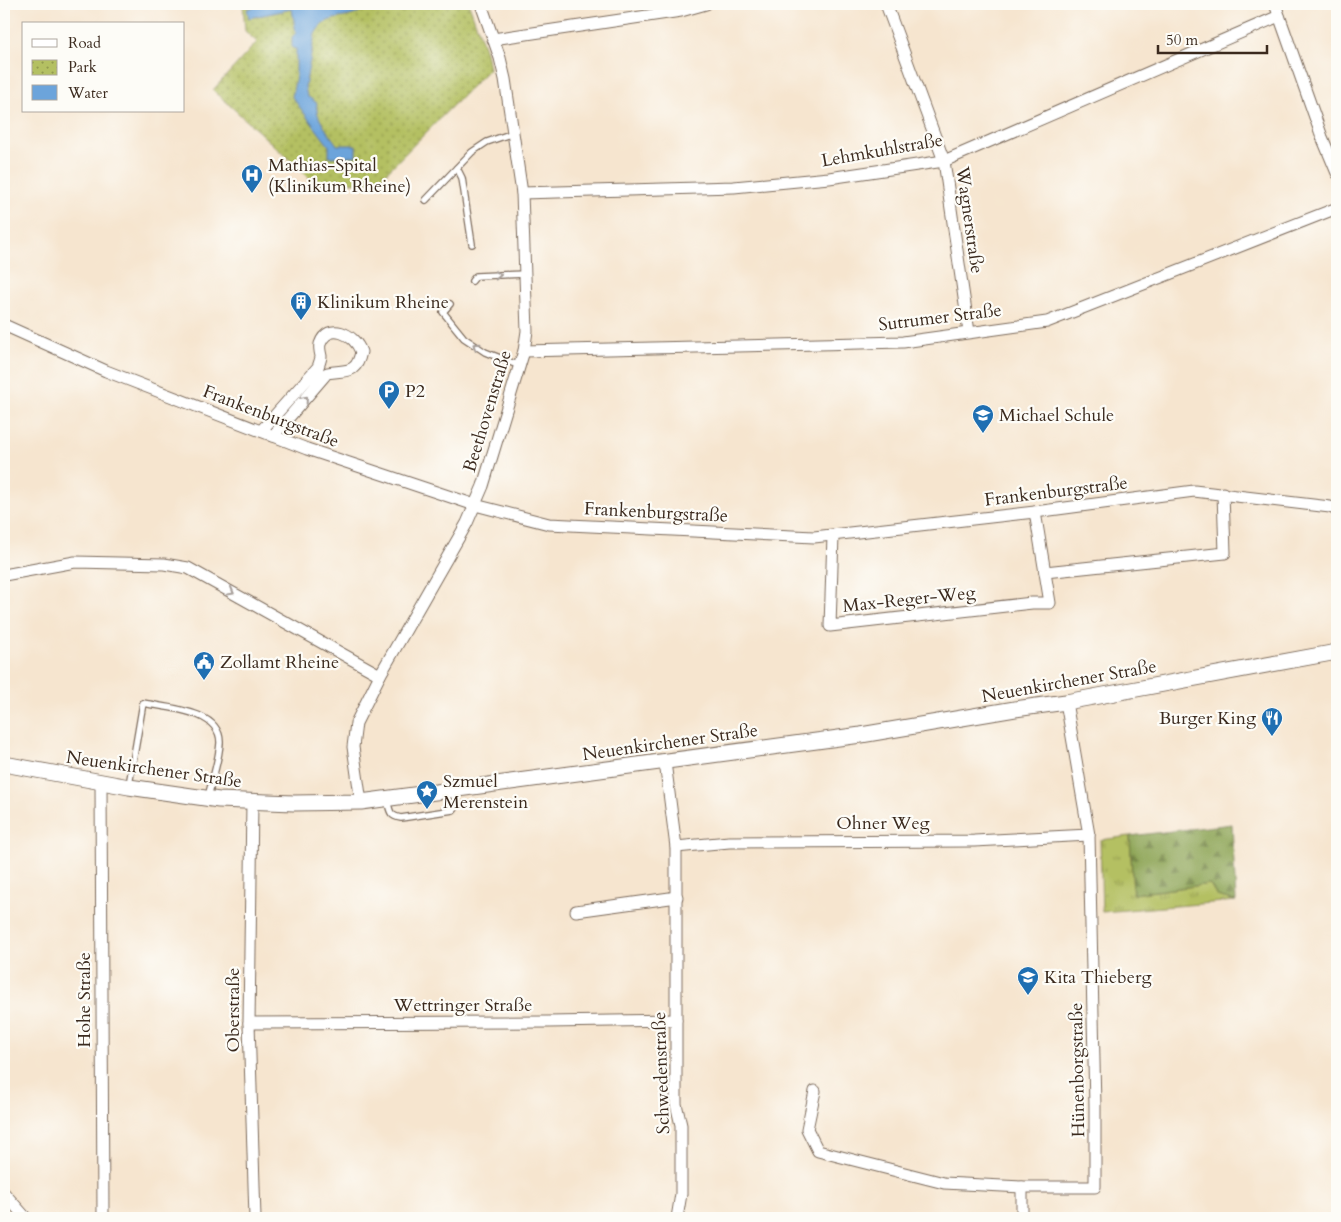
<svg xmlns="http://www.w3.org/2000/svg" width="1341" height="1222" font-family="Cardo,serif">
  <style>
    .grass { fill: url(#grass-tufts); stroke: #787540 }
    .forest { fill: url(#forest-firs); stroke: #65683b }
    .park { fill: url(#park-dots); stroke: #787540 }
    .water { fill: #6ca4db; stroke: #54677c }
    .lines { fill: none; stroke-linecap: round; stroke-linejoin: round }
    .service-casing { stroke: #7c6b5c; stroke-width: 8 }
    .minor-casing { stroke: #7c6b5c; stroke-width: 13 }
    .tertiary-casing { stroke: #7c6b5c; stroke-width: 17 }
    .service { stroke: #fff; stroke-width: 5.5 }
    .minor { stroke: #fff; stroke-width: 11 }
    .tertiary { stroke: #fff; stroke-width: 15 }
    .oneway { stroke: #a79f9a }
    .labels { text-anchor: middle; stroke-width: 4.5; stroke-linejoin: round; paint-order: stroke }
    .street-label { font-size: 18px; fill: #3b2a1e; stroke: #fdfcf7 }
    .poi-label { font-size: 18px; fill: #3b2a1e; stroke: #fdfcf7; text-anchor: start }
  </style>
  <defs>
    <pattern id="grass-tufts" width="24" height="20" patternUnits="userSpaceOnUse" patternTransform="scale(1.25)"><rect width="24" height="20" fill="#b4c062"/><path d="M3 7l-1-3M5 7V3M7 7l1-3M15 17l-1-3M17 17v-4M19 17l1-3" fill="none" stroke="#949c50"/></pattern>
    <pattern id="forest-firs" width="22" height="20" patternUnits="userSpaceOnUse" patternTransform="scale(1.25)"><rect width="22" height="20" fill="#8fa658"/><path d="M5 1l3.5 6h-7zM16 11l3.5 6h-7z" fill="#768748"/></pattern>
    <pattern id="park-dots" width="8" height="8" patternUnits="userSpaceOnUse" patternTransform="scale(1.25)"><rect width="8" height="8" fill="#b4c062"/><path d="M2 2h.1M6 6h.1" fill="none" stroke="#949c50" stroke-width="1.8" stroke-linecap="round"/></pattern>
  </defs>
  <rect width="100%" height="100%" fill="#fdfcf7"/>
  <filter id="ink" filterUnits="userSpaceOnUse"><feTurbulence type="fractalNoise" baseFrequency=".02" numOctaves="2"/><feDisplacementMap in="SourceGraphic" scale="10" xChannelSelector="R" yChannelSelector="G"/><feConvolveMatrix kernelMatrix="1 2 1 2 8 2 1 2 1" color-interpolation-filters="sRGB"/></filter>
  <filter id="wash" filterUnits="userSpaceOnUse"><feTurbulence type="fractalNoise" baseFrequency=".0096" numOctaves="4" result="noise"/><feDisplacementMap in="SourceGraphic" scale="20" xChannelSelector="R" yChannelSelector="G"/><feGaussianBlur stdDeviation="1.12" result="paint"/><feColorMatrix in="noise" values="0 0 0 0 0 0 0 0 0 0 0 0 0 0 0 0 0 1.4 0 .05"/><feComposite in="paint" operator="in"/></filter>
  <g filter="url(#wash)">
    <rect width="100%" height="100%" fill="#f6e5cf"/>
    <polygon class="grass" points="1130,836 1133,894 1210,884 1217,896 1236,901 1102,912 1100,840"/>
    <polygon class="forest" points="1232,824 1236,901 1217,896 1210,884 1133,894 1130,836"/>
    <polygon class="park" points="243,4 469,4 486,52 489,69 377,182 316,184 213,90 257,42 245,31"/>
    <path class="water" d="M265,4H369C364,8 358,14 353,15C337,20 325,16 315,34L305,87L307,96L317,103C314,117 330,134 337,145H356V156L329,157V146L292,97L296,75V49L292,48V37L296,33L292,9L249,18L247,9Z"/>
  </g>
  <g filter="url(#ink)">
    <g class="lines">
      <g class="service-casing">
        <g id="service">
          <polyline points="457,168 462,178 472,244"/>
          <polyline points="426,200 472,152 487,142 513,133"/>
          <polyline points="472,281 476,276 525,274"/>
          <polyline points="450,304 443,312 464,338 485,352 520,366"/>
          <path d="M129,785L143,703C167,708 221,710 220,743C219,760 212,780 208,797"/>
          <path d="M387,799C390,811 389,816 401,818L453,810L456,806L453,790"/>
        </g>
      </g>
      <g class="minor-casing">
        <g id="minor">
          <polyline points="886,4 944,161 969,332"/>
          <polyline points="1275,4 1322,137 1337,173"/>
          <polyline points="493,39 681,11 706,4"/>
          <polyline points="522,193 734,187 829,178 944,161 1279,16"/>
          <polyline points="4,325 106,371 307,449 475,505 549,524 814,537 1035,512 1194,491 1330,507 1337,510"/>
          <polyline points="524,351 903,342 1047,322 1337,208"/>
          <path d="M261,431L318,367C319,364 321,359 321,356C320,352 319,348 320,344C328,321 355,334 361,352C356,376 345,369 327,373L273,436"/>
          <polyline points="833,536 830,626 1032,603 1050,603 1035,512"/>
          <polyline points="1045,572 1225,553 1223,493"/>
          <polyline points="4,575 75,562 164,564 188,568 380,675"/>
          <polyline points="665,762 676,847 676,1104 681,1125 681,1194 677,1218"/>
          <polyline points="101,782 103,1218"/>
          <polyline points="252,802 249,1023 255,1218"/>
          <polyline points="361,802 353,747 356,723 380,675 467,523 483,486 524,351 527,331 522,193 505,79 500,58 481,4"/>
          <polyline points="676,847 729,842 974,841 1089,835"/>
          <polyline points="576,911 677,897"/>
          <polyline points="249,1023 548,1022 676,1020"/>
          <polyline points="815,1091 807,1129 818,1151 944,1183 1022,1187"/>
          <polyline points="4,1193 26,1218"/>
          <polyline points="1022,1218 1022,1187 1095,1187 1095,1106 1089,835 1066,702"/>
        </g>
      </g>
      <g class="tertiary-casing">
        <polyline id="tertiary" points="4,764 129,787 219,800 294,803 361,802 861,735 1015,709 1066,702 1337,652"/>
      </g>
      <use href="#service" class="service"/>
      <use href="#minor" class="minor"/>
      <use href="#tertiary" class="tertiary"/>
    </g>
    <defs><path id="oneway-chevron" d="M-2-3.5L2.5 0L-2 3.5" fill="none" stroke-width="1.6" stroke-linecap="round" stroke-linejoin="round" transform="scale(1.25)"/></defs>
    <g class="oneway">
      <use href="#oneway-chevron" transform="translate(498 275) rotate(-3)"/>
      <use href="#oneway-chevron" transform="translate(476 346) rotate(-146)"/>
      <use href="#oneway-chevron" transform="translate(305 399) rotate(-49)"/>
      <use href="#oneway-chevron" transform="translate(231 592) rotate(29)"/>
    </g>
  </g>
  <defs>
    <g id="hospital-pin" transform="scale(1.125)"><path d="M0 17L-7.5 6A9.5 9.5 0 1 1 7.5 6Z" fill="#1f6fb2" stroke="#fdfcf7"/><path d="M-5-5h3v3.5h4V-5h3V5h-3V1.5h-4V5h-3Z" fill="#fff"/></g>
    <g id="building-pin" transform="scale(1.125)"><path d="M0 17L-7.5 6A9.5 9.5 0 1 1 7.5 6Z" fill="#1f6fb2" stroke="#fdfcf7"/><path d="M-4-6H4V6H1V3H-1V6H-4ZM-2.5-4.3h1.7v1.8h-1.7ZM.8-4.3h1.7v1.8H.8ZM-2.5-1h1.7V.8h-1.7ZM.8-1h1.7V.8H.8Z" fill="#fff"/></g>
    <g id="parking-pin" transform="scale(1.125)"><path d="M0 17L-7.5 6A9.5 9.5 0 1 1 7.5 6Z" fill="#1f6fb2" stroke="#fdfcf7"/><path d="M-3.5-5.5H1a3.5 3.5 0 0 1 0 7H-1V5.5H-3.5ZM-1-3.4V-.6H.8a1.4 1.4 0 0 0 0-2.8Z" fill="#fff"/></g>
    <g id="school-pin" transform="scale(1.125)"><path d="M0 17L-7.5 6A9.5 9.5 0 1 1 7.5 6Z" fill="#1f6fb2" stroke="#fdfcf7"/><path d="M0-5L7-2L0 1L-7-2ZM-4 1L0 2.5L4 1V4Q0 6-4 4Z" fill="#fff"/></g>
    <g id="civic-pin" transform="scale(1.125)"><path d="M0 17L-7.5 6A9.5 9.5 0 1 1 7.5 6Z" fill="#1f6fb2" stroke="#fdfcf7"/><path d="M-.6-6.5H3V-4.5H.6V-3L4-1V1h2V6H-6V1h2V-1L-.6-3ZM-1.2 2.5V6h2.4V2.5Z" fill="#fff"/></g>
    <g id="restaurant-pin" transform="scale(1.125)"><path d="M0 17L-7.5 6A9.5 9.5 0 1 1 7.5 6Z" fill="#1f6fb2" stroke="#fdfcf7"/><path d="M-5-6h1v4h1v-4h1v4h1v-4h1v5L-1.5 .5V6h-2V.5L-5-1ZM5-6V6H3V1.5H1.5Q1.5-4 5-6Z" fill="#fff"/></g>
    <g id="sight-pin" transform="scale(1.125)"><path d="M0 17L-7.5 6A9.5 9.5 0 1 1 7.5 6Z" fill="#1f6fb2" stroke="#fdfcf7"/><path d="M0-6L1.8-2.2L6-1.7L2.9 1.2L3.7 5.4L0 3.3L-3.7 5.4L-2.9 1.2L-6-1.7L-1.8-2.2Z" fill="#fff"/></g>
  </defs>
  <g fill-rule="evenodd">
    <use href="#hospital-pin" x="252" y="175"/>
    <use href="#building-pin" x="301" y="302"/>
    <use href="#parking-pin" x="389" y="391"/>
    <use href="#school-pin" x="983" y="415"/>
    <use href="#civic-pin" x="204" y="662"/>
    <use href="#restaurant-pin" x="1272" y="718"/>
    <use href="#sight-pin" x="427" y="791"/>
    <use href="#school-pin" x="1028" y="977"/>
  </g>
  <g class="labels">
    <g class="street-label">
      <text transform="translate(882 150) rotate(-10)" y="6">Lehmkuhlstraße</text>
      <text transform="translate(970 220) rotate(82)" y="6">Wagnerstraße</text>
      <text transform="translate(940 317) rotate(-7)" y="6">Sutrumer Straße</text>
      <text transform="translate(487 411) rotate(-73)" y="6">Beethovenstraße</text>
      <text transform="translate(271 416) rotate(21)" y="6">Frankenburgstraße</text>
      <text transform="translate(1056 491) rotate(-7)" y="6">Frankenburgstraße</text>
      <text transform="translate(656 512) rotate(3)" y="6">Frankenburgstraße</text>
      <text transform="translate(909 599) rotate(-6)" y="6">Max-Reger-Weg</text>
      <text transform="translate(1069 681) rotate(-10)" y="6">Neuenkirchener Straße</text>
      <text transform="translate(670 742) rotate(-8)" y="6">Neuenkirchener Straße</text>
      <text transform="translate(154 769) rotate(8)" y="6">Neuenkirchener Straße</text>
      <text x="883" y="829">Ohner Weg</text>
      <text transform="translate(84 1000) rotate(-90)" y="6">Hohe Straße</text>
      <text x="463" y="1011">Wettringer Straße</text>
      <text transform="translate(233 1010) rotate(-90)" y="6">Oberstraße</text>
      <text transform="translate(1077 1070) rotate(-91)" y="6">Hünenborgstraße</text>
      <text transform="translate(661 1073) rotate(-92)" y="6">Schwedenstraße</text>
    </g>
    <g class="poi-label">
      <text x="268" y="171">Mathias-Spital<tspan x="268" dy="21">(Klinikum Rheine)</tspan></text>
      <text x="317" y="308">Klinikum Rheine</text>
      <text x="405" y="397">P2</text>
      <text x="999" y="421">Michael Schule</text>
      <text x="220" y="668">Zollamt Rheine</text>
      <text x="1256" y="724" text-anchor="end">Burger King</text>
      <text x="443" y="787">Szmuel<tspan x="443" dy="21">Merenstein</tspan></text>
      <text x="1044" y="983">Kita Thieberg</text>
    </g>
  </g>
  <rect width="1341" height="1222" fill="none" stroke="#fdfcf7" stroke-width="20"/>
  <rect x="22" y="22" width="162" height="90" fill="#fdfcf7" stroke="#afa8a0"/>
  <rect x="32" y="39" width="25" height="8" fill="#ffffff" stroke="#afa8a0"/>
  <text x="68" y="48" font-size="15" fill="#3b2a1e">Road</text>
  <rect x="32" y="60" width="25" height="15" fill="url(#park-dots)" stroke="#afa8a0"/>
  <text x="68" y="72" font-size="15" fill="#3b2a1e">Park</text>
  <rect x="32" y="85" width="25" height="15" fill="#6ca4db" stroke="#afa8a0"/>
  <text x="68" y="98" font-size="15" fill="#3b2a1e">Water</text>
  <path d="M1158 45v8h109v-8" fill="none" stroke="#3b2a1e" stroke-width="2.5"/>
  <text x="1166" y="45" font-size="15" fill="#3b2a1e" stroke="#fdfcf7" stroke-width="4" paint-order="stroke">50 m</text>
</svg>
